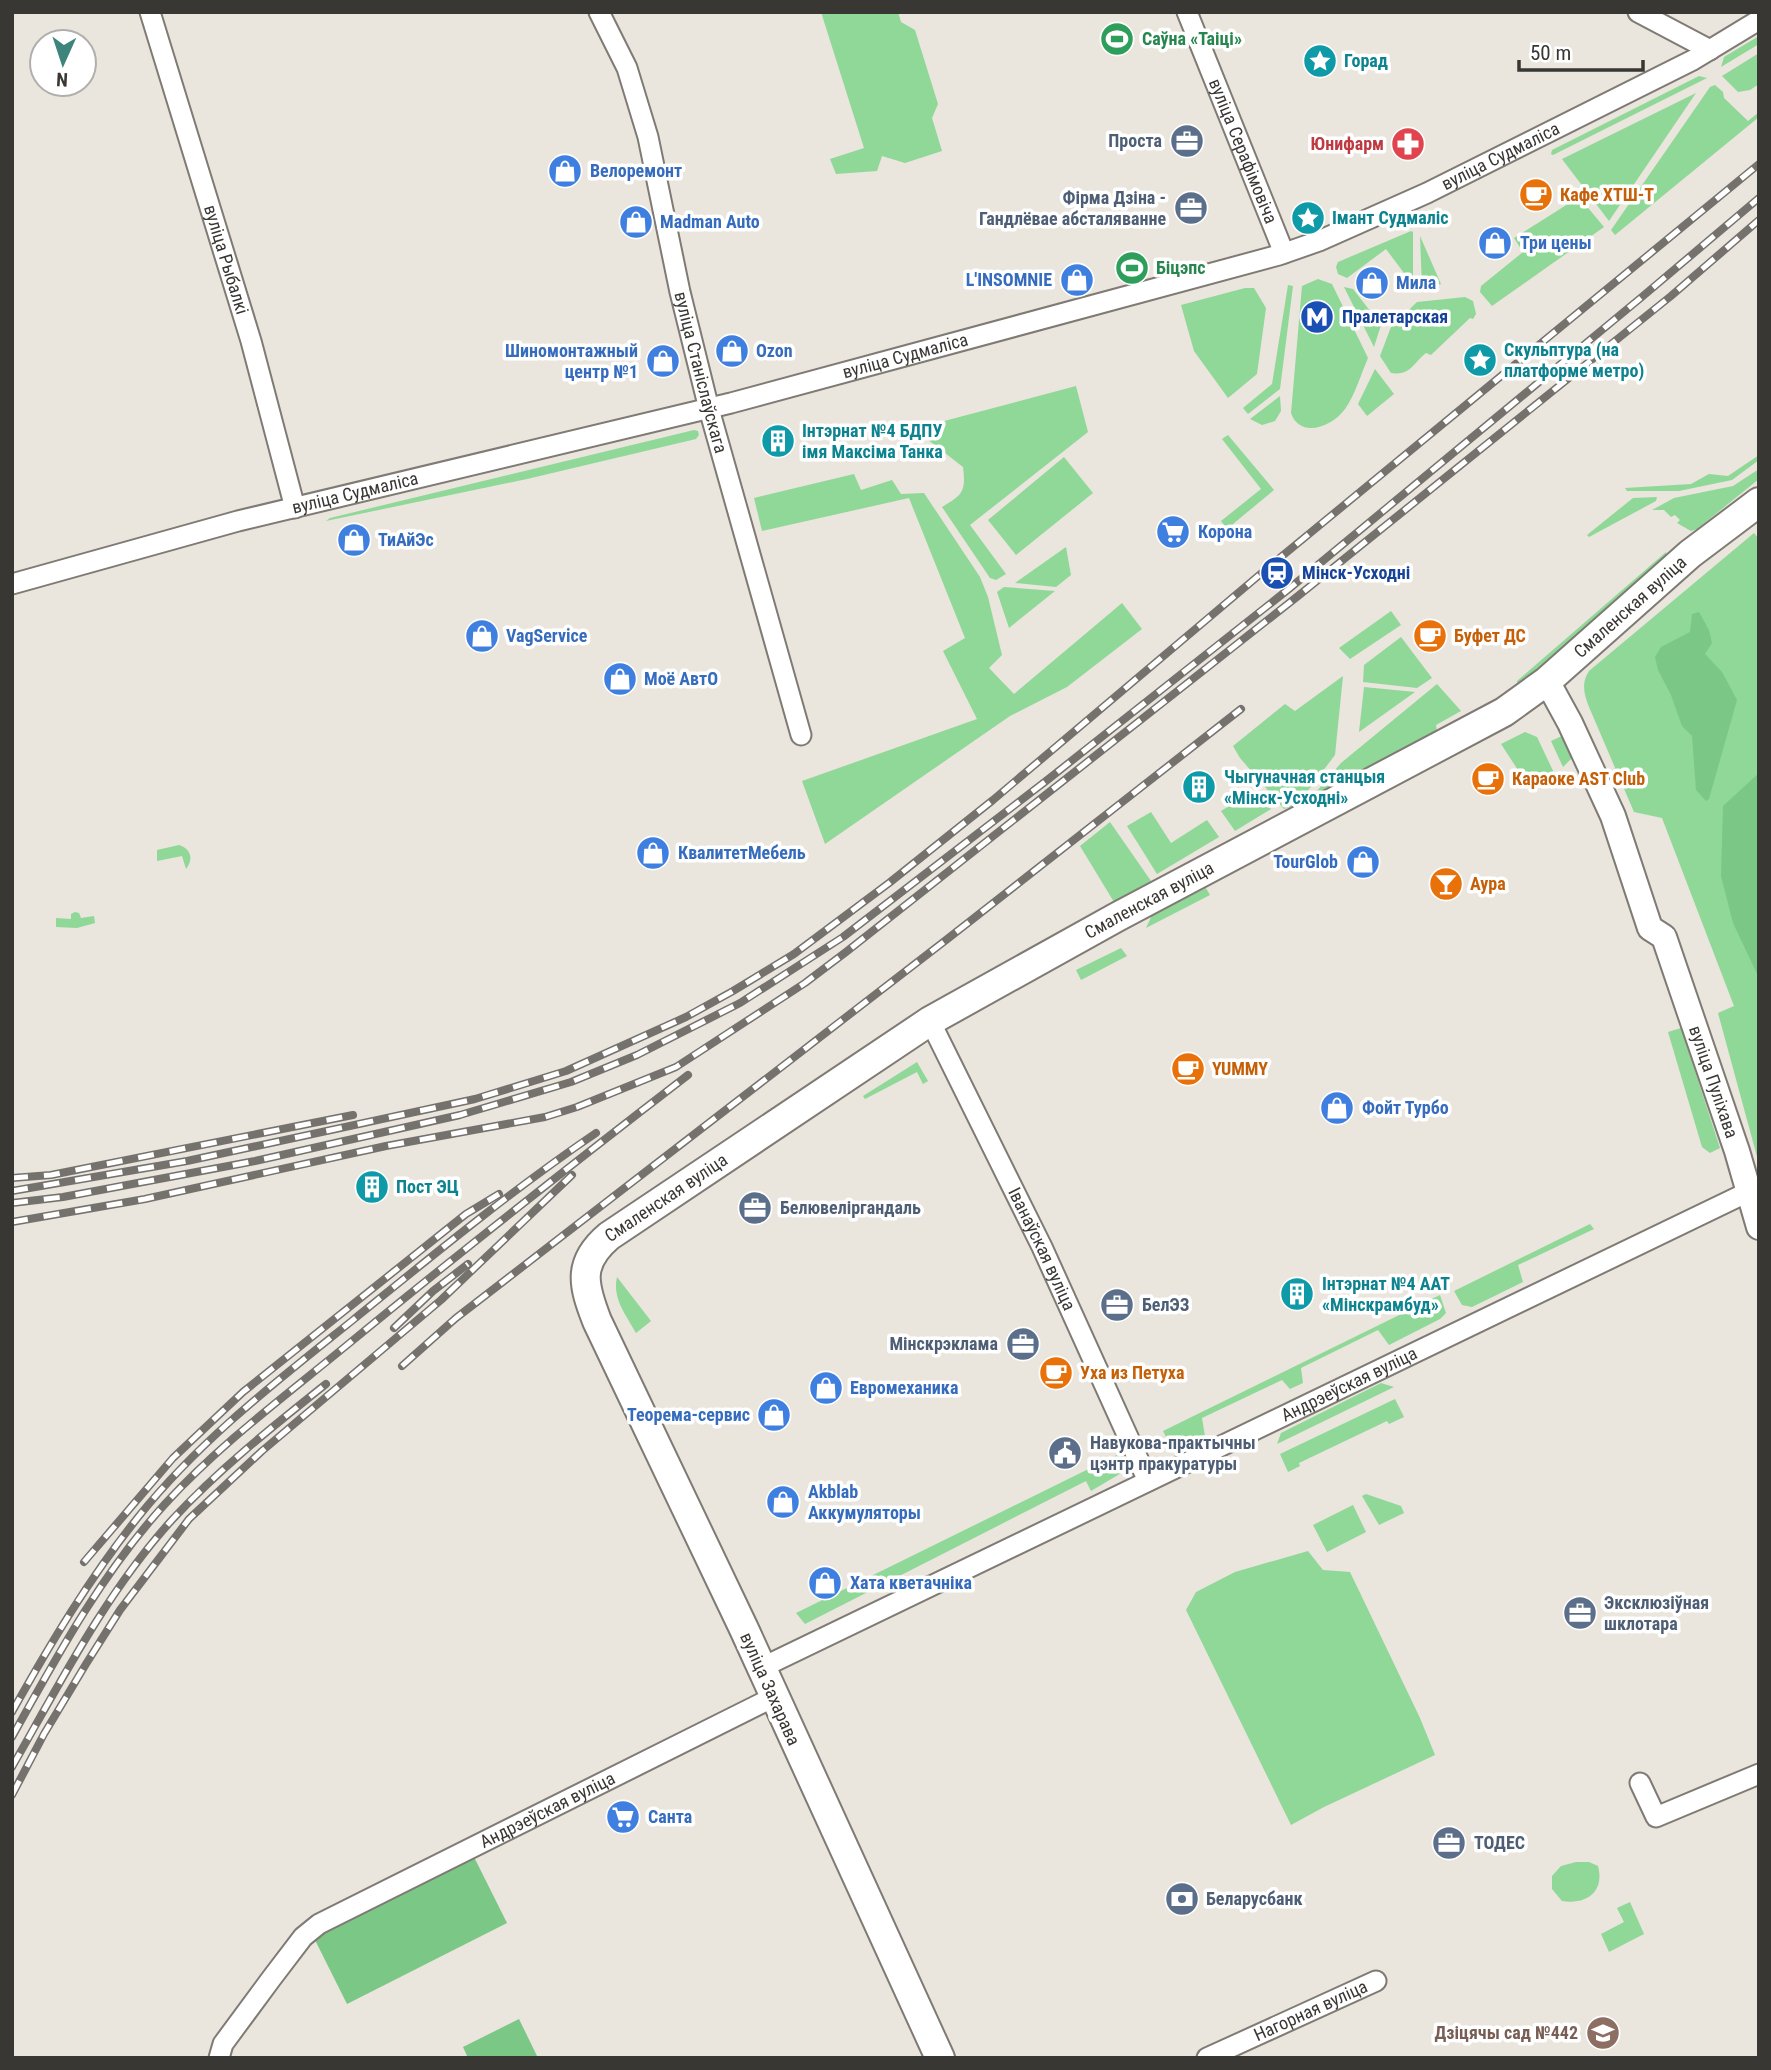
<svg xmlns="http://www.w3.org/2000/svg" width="1771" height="2070" font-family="'Roboto Condensed',sans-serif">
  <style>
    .green { fill: #8fd898 }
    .forest { fill: #7bc785 }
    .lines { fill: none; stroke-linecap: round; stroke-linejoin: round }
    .minor-casing { stroke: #7f7a73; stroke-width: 23 }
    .tertiary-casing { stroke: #7f7a73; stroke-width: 28 }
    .secondary-casing { stroke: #7f7a73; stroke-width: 32 }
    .minor { stroke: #fff; stroke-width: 19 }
    .tertiary { stroke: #fff; stroke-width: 24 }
    .secondary { stroke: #fff; stroke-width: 28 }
    .rail-casing { stroke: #75726d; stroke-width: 8 }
    .rail { stroke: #fff; stroke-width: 5; stroke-dasharray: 16; stroke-linecap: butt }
    .labels { text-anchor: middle; stroke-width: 7; stroke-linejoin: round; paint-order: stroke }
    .leisure-label { font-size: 18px; font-weight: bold; fill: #27864d; stroke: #fff; text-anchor: start }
    .culture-label { font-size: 18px; font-weight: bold; fill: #0d838f; stroke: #fff; text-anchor: start }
    .service-label { font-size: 18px; font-weight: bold; fill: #4e5e75; stroke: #fff; text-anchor: start }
    .health-label { font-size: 18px; font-weight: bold; fill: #be3a42; stroke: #fff; text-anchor: end }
    .street-label { font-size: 18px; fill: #393734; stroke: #fff }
    .shop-label { font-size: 18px; font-weight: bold; fill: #366cbe; stroke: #fff; text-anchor: start }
    .food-label { font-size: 18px; font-weight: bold; fill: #c56008; stroke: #fff; text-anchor: start }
    .transit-label { font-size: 18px; font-weight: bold; fill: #164399; stroke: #fff; text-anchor: start }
    .education-label { font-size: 18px; font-weight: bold; fill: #785e54; stroke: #fff; text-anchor: end }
  </style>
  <rect width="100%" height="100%" fill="#eae5dd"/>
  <g class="green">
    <polygon points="821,12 898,12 901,22 915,30 938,104 932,118 942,151 905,163 882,156 877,171 836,174 830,159 864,148"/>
    <polygon points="1759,36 1759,44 1721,67 1724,57"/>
    <polygon points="1759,53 1759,84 1750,90 1738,92 1722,76"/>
    <polygon points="1699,76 1707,78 1553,155 1551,154 1552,150"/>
    <polygon points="1715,85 1723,92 1724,98 1748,121 1759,112 1759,117 1615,235 1611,230 1710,87"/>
    <polygon points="1696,93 1609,221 1562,159"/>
    <polygon points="1579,197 1604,227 1492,306 1480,292 1481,286 1523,252 1514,238"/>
    <polygon points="1411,231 1413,232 1413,285 1386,249 1347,278 1338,274 1336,267 1338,262"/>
    <polygon points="1420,236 1441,284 1442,284 1422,287"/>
    <path d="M1318,279L1332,284L1368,358C1361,374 1355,395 1345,409C1332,427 1300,439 1291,413L1302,286Z"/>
    <polygon points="1288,285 1293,286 1280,389 1248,414 1243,408 1272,384"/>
    <polygon points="1344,287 1353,289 1381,325 1374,347"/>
    <polygon points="1245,288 1254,288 1266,308 1257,374 1228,398 1194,351 1181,305"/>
    <path d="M1465,297L1473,301L1476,314L1473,319L1470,318L1431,355L1426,353C1413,363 1411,376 1391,373L1380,356L1391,327L1417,302Z"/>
    <polygon points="1375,369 1394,394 1367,416 1358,404"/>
    <path d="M1076,386L1088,432L970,525L1006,574L996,580L990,578L942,507C963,495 966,491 963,467L914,429Z"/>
    <polygon points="1280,396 1281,411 1275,421 1262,425 1250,419"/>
    <polygon points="694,430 698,431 699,435 696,439 527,479 326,521 330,518"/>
    <polygon points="1228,435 1274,490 1227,529 1221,521 1261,489 1222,439"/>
    <polygon points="1759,455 1759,460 1732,480 1679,491 1627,491 1625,488 1691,484 1709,474 1728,476"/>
    <polygon points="1064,457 1093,493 1016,555 988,520"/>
    <polygon points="1759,469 1759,479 1697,529 1691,531 1677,523 1680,520 1675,515 1671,517 1664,510 1652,510 1674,498 1733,486"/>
    <polygon points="854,474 861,490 892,480 901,494 924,493 980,577 988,597 1002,655 989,668 1014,694 1122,603 1142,629 1067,687 1010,716 825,844 802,781 977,719 943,651 965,638 909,498 762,531 754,498"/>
    <polygon points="1657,497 1656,501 1589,537 1587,535 1633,498"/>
    <path d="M1754,533L1759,539V1164L1718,1013L1734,1006L1662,818L1634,812L1589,707C1584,694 1581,683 1589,671Z"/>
    <polygon points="1066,547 1071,575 1056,587 1015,583"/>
    <polygon points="1666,552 1668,563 1518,687 1517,681"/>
    <polygon points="1004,587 1055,591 1009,628 997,592"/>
    <polygon points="1391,611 1401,625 1350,659 1339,648"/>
    <polygon points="1401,637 1432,678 1417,688 1363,682 1364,665"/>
    <polygon points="1343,676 1335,755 1297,805 1284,809 1240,758 1233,746 1285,704 1295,711"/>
    <polygon points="1437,684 1461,711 1436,725 1437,732 1311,798 1341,763"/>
    <polygon points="1364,687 1415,692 1359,732"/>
    <polygon points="1525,732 1537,737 1556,777 1529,787 1501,744"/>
    <polygon points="1564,735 1572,758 1563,767 1551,741"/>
    <polygon points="1254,791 1271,809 1235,831 1221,811"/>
    <polygon points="1151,812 1171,843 1207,820 1219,837 1157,874 1127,826"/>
    <polygon points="1110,822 1151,881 1114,902 1080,846"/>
    <path d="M179,845C191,849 194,859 186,869L182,856L157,861V850Z"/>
    <polygon points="1206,888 1210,895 1146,928 1152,915"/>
    <polygon points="75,912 79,913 81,918 94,916 95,923 77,928 56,927 56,918 71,919 71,914"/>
    <polygon points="1121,948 1127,956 1081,980 1076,970"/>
    <polygon points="1681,1028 1720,1148 1710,1153 1702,1147 1668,1032"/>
    <polygon points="917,1062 928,1081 923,1084 917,1072 865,1099 863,1096"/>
    <polygon points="1590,1224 1594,1229 1518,1265 1523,1282 1472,1307 1462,1305 1454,1291"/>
    <path d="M617,1277L651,1321L636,1333C626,1315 612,1298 617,1277Z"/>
    <polygon points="1440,1295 1446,1313 1440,1319 1389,1345 1378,1330 1301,1368 1303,1383 1290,1389 1282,1380 1202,1418 1205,1436 1173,1450 1163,1431"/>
    <polygon points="1381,1383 1394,1387 1277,1444 1281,1433"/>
    <polygon points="1395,1399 1404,1417 1389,1424 1387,1421 1299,1463 1300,1466 1288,1472 1280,1454"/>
    <polygon points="1121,1453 1127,1463 1123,1472 1091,1491 1086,1481 805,1624 796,1613"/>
    <polygon points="1366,1494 1401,1506 1404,1513 1379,1525 1362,1496"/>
    <polygon points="1353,1505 1366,1532 1327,1552 1313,1525"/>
    <polygon points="1308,1551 1323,1570 1350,1572 1420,1718 1435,1755 1324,1807 1291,1825 1186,1610 1196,1592 1235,1572"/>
    <path d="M1576,1862H1589L1598,1866C1605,1892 1586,1905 1562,1901L1552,1889V1876L1561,1866Z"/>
    <polygon points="1630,1902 1644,1934 1609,1952 1601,1934 1624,1922 1617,1908"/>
  </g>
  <g class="forest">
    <polygon points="1699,612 1709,630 1712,643 1705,654 1722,672 1737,700 1709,799 1706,801 1696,790 1692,736 1682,726 1671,695 1658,670 1655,657 1661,647 1690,632 1692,614"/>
    <polygon points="1759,773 1759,978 1733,923 1721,876 1723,806"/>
    <polygon points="474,1857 507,1923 347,2004 313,1936"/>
    <polygon points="519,2019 538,2058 468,2058 463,2047"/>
  </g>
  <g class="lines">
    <g class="minor-casing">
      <g id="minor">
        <path id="s1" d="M150,12L251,341L295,508"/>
        <path id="s2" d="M599,12L627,68L648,137L680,292L709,409L801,735"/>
        <path id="s3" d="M1187,12L1284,253"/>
        <polyline points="1638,12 1710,50"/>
        <path id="s4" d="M12,584L238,521L731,403L1279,255L1319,241L1427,193L1693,60L1759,20"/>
        <path id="s5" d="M930,1021L1042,1247L1148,1481"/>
        <path id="s6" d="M761,1668L1748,1192"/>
        <polyline points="1640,1783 1656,1817 1759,1774"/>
        <path id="s7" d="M219,2058L223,2044L271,1979L303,1937L319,1924L774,1697"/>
        <path id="s8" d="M1207,2058L1376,1981"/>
      </g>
    </g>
    <g class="tertiary-casing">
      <g id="tertiary">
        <path id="s9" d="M1547,681L1570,723L1613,816L1650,928L1664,937L1737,1151L1759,1227"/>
      </g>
    </g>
    <g class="secondary-casing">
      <g id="secondary">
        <path id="s10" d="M940,2058L744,1629L597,1321C583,1285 577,1263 609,1236L930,1021L1117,917L1504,712L1547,681L1690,554L1759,502"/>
      </g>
    </g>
    <use href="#minor" class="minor"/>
    <use href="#tertiary" class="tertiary"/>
    <use href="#secondary" class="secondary"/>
    <g class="rail-casing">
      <g id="rail">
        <polyline points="12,1178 51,1175 353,1115"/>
        <polyline points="12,1191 187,1161 475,1099 566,1071 686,1017 733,991 794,954 889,883 993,800 1270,566 1759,164"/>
        <polyline points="12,1203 63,1197 255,1161 460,1115 571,1082 637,1055 740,1003 843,937 1046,781 1290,588 1643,296 1759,198"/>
        <polyline points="12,1222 145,1199 386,1146 545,1117 577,1107 676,1067 805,983 846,952 1298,596 1671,296 1759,220"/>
        <polyline points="394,1328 433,1291 468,1264"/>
        <polyline points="402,1366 456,1318 946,940 1241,709"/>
        <polyline points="84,1562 173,1458 243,1392 466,1214 499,1194"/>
        <path d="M12,1712C50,1644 90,1577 139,1516C200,1440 277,1381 353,1320C432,1256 512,1190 596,1133"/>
        <path d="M12,1737C57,1656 102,1573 165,1504C221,1443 289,1393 352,1341C463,1250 575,1162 688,1075"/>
        <path d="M12,1767C60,1683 106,1593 171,1521C218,1470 272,1427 326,1384"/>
        <polyline points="12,1795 44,1734 86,1664 120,1610 189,1519 262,1451 441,1300 572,1175"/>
      </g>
    </g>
    <use href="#rail" class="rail"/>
  </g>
  <defs>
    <g id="stadium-disc" transform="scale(1.75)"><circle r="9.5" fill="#2e9e5b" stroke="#fff"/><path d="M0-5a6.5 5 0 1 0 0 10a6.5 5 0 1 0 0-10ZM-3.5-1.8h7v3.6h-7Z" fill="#fff"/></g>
    <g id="sight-disc" transform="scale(1.75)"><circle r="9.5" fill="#0f9aa8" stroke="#fff"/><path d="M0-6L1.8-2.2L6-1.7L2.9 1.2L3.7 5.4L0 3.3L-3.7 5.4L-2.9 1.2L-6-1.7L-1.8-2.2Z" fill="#fff"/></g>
    <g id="office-disc" transform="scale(1.75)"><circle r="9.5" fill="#5c6f8a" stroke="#fff"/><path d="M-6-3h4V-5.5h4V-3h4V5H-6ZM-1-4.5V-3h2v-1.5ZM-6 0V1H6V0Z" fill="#fff"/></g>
    <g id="pharmacy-disc" transform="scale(1.75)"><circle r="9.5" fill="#e0444e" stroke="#fff"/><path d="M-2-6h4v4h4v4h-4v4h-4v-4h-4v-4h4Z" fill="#fff"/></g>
    <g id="shop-disc" transform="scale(1.75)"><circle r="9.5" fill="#3f7fe0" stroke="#fff"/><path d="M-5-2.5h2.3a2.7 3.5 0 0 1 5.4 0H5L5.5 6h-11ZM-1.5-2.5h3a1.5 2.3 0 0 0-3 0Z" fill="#fff"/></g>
    <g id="cafe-disc" transform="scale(1.75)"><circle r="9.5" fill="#e8710a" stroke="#fff"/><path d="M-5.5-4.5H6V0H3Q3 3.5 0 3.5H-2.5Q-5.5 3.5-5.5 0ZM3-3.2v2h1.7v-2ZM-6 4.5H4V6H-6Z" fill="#fff"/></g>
    <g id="metro-disc" transform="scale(1.75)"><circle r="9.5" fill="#1a4fb4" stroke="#fff"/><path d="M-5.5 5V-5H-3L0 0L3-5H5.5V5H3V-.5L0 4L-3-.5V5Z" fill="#fff"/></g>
    <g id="building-disc" transform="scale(1.75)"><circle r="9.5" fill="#0f9aa8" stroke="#fff"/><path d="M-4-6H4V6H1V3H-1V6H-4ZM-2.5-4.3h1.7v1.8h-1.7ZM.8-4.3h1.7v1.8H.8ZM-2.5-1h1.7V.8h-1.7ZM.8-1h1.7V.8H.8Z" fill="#fff"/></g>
    <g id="supermarket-disc" transform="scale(1.75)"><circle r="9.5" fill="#3f7fe0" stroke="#fff"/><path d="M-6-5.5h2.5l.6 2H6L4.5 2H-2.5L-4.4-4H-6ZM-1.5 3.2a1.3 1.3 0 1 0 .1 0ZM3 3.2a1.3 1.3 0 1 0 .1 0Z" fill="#fff"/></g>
    <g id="station-disc" transform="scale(1.75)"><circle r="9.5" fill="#1a4fb4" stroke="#fff"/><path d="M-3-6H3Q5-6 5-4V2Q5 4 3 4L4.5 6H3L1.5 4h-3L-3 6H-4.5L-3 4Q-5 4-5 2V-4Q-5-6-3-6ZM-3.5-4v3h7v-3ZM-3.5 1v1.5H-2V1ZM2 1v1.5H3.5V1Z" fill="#fff"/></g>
    <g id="bar-disc" transform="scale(1.75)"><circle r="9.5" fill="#e8710a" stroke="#fff"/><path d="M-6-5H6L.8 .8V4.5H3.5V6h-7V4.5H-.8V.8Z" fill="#fff"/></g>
    <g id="civic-disc" transform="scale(1.75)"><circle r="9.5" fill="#5c6f8a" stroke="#fff"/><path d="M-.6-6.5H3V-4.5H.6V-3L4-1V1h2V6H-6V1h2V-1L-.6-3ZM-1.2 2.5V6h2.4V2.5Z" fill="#fff"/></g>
    <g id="bank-disc" transform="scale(1.75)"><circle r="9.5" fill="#5c6f8a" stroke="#fff"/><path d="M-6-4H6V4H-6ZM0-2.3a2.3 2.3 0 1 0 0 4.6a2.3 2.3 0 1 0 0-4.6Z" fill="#fff"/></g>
    <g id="school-disc" transform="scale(1.75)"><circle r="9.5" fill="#8d6e63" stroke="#fff"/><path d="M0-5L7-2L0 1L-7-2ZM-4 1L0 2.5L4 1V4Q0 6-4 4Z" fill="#fff"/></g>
  </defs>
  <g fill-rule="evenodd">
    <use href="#stadium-disc" x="1117" y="39"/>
    <use href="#sight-disc" x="1320" y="61"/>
    <use href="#office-disc" x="1187" y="141"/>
    <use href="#pharmacy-disc" x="1408" y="144"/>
    <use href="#shop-disc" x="565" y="171"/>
    <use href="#cafe-disc" x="1536" y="195"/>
    <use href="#office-disc" x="1191" y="208"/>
    <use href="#sight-disc" x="1308" y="218"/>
    <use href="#shop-disc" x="636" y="222"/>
    <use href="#shop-disc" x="1495" y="243"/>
    <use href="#stadium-disc" x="1132" y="268"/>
    <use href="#shop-disc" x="1077" y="280"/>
    <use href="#shop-disc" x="1372" y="283"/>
    <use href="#metro-disc" x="1317" y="317"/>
    <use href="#shop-disc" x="732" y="351"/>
    <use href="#sight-disc" x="1480" y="360"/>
    <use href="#shop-disc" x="663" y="361"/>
    <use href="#building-disc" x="778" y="441"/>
    <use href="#supermarket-disc" x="1173" y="532"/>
    <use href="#shop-disc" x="354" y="540"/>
    <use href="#station-disc" x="1277" y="573"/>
    <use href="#shop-disc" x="482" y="636"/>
    <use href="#cafe-disc" x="1430" y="636"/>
    <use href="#shop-disc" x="620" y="679"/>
    <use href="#cafe-disc" x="1488" y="779"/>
    <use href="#building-disc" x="1199" y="787"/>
    <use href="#shop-disc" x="653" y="853"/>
    <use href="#shop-disc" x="1363" y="862"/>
    <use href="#bar-disc" x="1446" y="884"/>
    <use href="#cafe-disc" x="1188" y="1069"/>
    <use href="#shop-disc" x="1337" y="1108"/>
    <use href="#building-disc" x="372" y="1187"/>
    <use href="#office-disc" x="755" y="1208"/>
    <use href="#building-disc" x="1297" y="1294"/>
    <use href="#office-disc" x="1117" y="1305"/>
    <use href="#office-disc" x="1023" y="1344"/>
    <use href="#cafe-disc" x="1056" y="1373"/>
    <use href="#shop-disc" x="826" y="1388"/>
    <use href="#shop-disc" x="774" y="1415"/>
    <use href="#civic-disc" x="1065" y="1453"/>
    <use href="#shop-disc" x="783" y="1502"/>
    <use href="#shop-disc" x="825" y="1583"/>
    <use href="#office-disc" x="1580" y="1613"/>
    <use href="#supermarket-disc" x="623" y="1817"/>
    <use href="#office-disc" x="1449" y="1843"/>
    <use href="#bank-disc" x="1182" y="1899"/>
    <use href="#school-disc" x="1603" y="2033"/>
  </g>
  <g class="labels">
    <g class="leisure-label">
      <text x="1142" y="45">Саўна «Таіці»</text>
      <text x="1156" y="274">Біцэпс</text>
    </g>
    <g class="culture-label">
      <text x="1344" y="67">Горад</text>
      <text x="1332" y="224">Імант Судмаліс</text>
      <text x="1504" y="356">Скульптура (на<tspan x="1504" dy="21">платформе метро)</tspan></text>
      <text x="802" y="437">Інтэрнат №4 БДПУ<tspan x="802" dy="21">імя Максіма Танка</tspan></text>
      <text x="1224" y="783">Чыгуначная станцыя<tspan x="1224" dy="21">«Мінск-Усходні»</tspan></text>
      <text x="396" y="1193">Пост ЭЦ</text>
      <text x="1322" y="1290">Інтэрнат №4 ААТ<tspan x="1322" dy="21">«Мінскрамбуд»</tspan></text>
    </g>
    <g class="service-label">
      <text x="1162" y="147" text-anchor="end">Проста</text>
      <text x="1166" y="204" text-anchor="end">Фірма Дзіна -<tspan x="1166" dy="21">Гандлёвае абсталяванне</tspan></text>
      <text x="780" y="1214">Белювеліргандаль</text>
      <text x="1142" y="1311">БелЭЗ</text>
      <text x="998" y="1350" text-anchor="end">Мінскрэклама</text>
      <text x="1090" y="1449">Навукова-практычны<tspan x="1090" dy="21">цэнтр пракуратуры</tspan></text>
      <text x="1604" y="1609">Эксклюзіўная<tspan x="1604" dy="21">шклотара</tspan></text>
      <text x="1474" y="1849">ТОДЕС</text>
      <text x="1206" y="1905">Беларусбанк</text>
    </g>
    <g class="health-label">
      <text x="1384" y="150">Юнифарм</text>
    </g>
    <g class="street-label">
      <text dy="6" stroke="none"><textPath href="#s3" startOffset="150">вуліца Серафімовіча</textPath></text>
      <text dy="6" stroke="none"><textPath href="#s4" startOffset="1552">вуліца Судмаліса</textPath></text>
      <text dy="6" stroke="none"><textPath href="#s1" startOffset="259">вуліца Рыбалкі</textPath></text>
      <text dy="6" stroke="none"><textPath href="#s4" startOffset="922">вуліца Судмаліса</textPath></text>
      <text dy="6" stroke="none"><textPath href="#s2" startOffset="376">вуліца Станіслаўскага</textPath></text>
      <text dy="6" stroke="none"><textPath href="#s4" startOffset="355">вуліца Судмаліса</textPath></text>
      <text dy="6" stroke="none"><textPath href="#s10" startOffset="2110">Смаленская вуліца</textPath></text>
      <text dy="6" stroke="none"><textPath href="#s10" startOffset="1544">Смаленская вуліца</textPath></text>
      <text dy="6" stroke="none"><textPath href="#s9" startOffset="438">вуліца Пуліхава</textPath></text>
      <text dy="6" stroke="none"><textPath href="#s10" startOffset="976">Смаленская вуліца</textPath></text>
      <text dy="6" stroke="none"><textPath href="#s5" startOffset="254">Іванаўская вуліца</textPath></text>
      <text dy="6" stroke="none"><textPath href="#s6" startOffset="653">Андрэеўская вуліца</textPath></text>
      <text transform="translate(770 1689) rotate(66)" y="6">вуліца Захарава</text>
      <text dy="6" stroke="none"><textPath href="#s7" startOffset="424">Андрэеўская вуліца</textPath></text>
      <text dy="6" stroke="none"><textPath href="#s8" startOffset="114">Нагорная вуліца</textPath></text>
    </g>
    <g class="shop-label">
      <text x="590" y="177">Велоремонт</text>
      <text x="660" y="228">Madman Auto</text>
      <text x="1520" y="249">Три цены</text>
      <text x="1052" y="286" text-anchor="end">L'INSOMNIE</text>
      <text x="1396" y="289">Мила</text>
      <text x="638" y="357" text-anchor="end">Шиномонтажный<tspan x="638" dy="21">центр №1</tspan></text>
      <text x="756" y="357">Ozon</text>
      <text x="1198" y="538">Корона</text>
      <text x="378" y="546">ТиАйЭс</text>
      <text x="506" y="642">VagService</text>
      <text x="644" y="685">Моё АвтО</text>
      <text x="678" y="859">КвалитетМебель</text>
      <text x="1338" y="868" text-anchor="end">TourGlob</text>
      <text x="1362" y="1114">Фойт Турбо</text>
      <text x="850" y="1394">Евромеханика</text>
      <text x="750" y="1421" text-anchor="end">Теорема-сервис</text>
      <text x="808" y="1498">Akblab<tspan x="808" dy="21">Аккумуляторы</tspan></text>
      <text x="850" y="1589">Хата кветачніка</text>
      <text x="648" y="1823">Санта</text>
    </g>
    <g class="food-label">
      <text x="1560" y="201">Кафе ХТШ-Т</text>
      <text x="1454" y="642">Буфет ДС</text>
      <text x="1512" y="785">Караоке AST Club</text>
      <text x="1470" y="890">Аура</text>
      <text x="1212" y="1075">YUMMY</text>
      <text x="1080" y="1379">Уха из Петуха</text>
    </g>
    <g class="transit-label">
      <text x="1342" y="323">Пралетарская</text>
      <text x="1302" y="579">Мінск-Усходні</text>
    </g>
    <g class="education-label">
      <text x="1578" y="2039">Дзіцячы сад №442</text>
    </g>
  </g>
  <rect width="1771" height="2070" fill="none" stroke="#393734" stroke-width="28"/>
  <g transform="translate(63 63) rotate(183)"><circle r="33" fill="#ffffff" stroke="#b0afae" stroke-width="2"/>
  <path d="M0-5L12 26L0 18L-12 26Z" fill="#3d847c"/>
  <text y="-10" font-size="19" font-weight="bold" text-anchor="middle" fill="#393734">N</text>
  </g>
  <path d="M1519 60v10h124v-10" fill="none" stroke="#393734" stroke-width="3.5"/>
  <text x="1530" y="60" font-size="21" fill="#393734" stroke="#ffffff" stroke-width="5" paint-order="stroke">50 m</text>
</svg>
